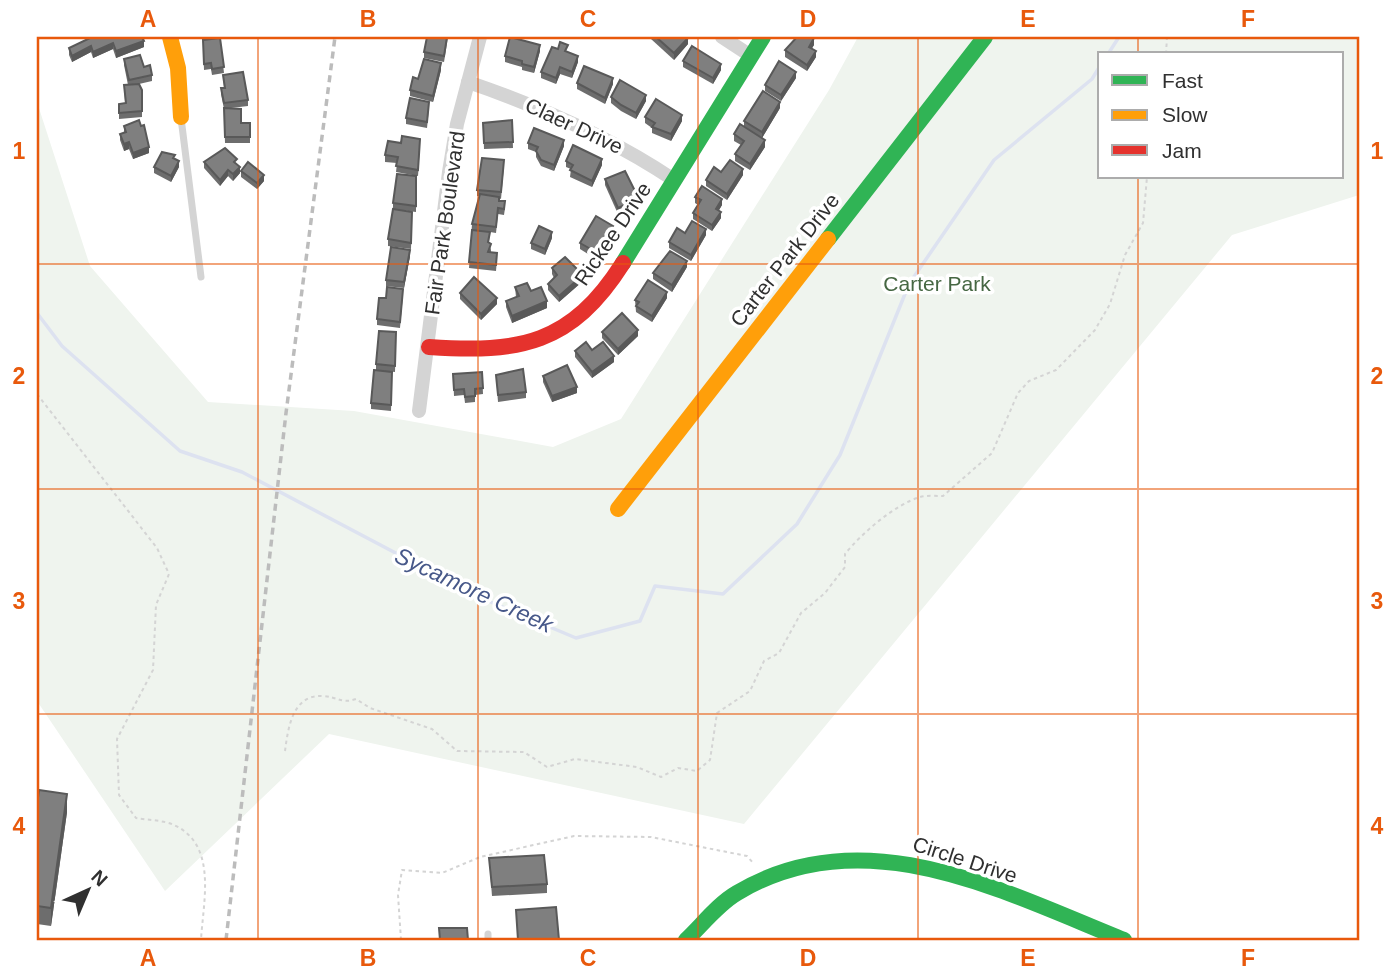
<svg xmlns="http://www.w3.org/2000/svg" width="1396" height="977" font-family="Arial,sans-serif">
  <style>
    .green { fill: #eff4ee; fill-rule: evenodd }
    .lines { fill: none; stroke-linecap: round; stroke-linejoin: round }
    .stream { stroke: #dde2f0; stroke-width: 3.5 }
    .path { stroke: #d4d4d4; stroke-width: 2; stroke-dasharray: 3.5 3.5; stroke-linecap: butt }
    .lane { stroke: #d4d4d4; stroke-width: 7 }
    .street { stroke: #d4d4d4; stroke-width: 14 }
    .fast { stroke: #30b455; stroke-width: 16 }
    .slow { stroke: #ff9f0a; stroke-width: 16 }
    .jam { stroke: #e5322d; stroke-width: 16 }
    .rail { stroke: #bcbcbc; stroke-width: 3.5; stroke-dasharray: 7 5; stroke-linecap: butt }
    .wall { fill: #6d6d6d }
    .shaded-wall { fill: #595959 }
    .building { fill: #7f7f7f; stroke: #595959; stroke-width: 2 }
    .grid { fill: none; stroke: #e8590c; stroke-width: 2; stroke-opacity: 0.55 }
    .labels { text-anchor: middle; stroke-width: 7; stroke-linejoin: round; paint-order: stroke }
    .street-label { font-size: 21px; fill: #303030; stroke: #fff }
    .park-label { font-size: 21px; fill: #466743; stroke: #fff }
    .water-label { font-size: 23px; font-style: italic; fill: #475889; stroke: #fff }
    .neatline { fill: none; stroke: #e8590c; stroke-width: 2.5 }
    .grid-label { font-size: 23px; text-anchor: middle; font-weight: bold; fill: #e8590c }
  </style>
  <rect width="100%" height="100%" fill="#fff"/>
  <path class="green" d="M858,37H1359V195L1232,235L744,824L329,734L165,891L37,701V102L90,266L208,402L354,411L553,447L621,419L829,90ZM1100,54H1342V177H1100Z"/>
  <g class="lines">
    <g class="stream">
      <polyline points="1108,54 1119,37"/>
      <polyline points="37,313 62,346 180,451 242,472 481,598 576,638 640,621 655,586 723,594 797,524 840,455 909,284 994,160 1092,79 1100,66"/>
    </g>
    <g class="path">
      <polyline points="1166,54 1167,37"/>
      <path d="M37,394L157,548L169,574L156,605L153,670L117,739L119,795L136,818C147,820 163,820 174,825C218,845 203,902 201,940"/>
      <path d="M285,751C288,729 292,694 323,696C337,697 342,704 356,699L370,708L432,729L457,751L524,752L547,767L575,759L637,767L661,777L678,768L697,771L710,760L717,713L750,691L764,661L779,653L801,613L825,593L845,567V554C861,534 894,505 920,497C927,495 936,496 943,496L992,453L1018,393L1029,381L1056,370L1095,330L1110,304L1125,255L1143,223L1147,177"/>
      <polyline points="401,940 398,895 402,870 442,873 480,857 574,836 651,837 747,856 754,864"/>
    </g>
    <g class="lane">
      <polyline points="181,118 201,277"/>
      <polyline points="488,934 488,940"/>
    </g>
    <g class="street">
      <polyline points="722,37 751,56"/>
      <path d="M468,82C541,107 610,137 674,180"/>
      <polyline points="419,411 449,172 457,124 480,37"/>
    </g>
    <g class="fast">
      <polyline points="828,239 985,37"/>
      <polyline points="623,263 763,37"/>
      <path d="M686,940C702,925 718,904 737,893C863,817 1002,891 1124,940"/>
    </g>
    <g class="slow">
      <polyline points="170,37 178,68 181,117"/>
      <polyline points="618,509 828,239"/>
    </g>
    <path class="jam" d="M429,347C520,353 571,345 623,263"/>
    <polyline class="rail" points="226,940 286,413 335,37"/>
  </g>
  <g class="wall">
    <polygon points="92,37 144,47 116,58 113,49 93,58 91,52 72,62 69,55 69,48"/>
    <polygon points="203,37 221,37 221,38 220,38 224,73 212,75 211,69 204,70 203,40 219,38 204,38"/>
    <polygon points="427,37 448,37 444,62 424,58 424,52"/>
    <polygon points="651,37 687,37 688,44 674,60 651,39"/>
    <polygon points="814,45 812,48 816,57 807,71 785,57 785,50"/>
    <polygon points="540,51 534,73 522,70 522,67 505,62 505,56"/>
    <polygon points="567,52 578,62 572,78 560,74 556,84 541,78 541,72"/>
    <polygon points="124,59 144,67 152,75 152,81 139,84 142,90 142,117 119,119 119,104 125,103 124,85 128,85 124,65"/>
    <polygon points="683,61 721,70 713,84 683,67"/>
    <polygon points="441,70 433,102 410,96 410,90 418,79"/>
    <polygon points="223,75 248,100 248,106 231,108 241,123 250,123 250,143 225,143 224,109 221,94 221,88 224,88"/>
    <polygon points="796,78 781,101 765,91 765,85"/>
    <polygon points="577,83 613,84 605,104 577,89"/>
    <polygon points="611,97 646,101 636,119 621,111 611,103"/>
    <polygon points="429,108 427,128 406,124 406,118"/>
    <polygon points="780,108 762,138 765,147 750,170 735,161 735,154 741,145 734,141 734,134 744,127 744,121"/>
    <polygon points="645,117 682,121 671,141 652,133 652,128 645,123"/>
    <polygon points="512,120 513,148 484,149 483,123"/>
    <polygon points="124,126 149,153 133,159 129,149 124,151 120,140 120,134 124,133"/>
    <polygon points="528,143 564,146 554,171 541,166 536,157 536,152 528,149"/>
    <polygon points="420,145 418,176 396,172 397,163 385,162 385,155"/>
    <polygon points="175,159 179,167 171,182 154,173 154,167"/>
    <polygon points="566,161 602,165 592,187 570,177 571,169 566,167"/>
    <polygon points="204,162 237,165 240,173 233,181 228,176 220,186 204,168"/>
    <polygon points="504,166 501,199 499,198 499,201 505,208 504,215 498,214 496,233 490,232 489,242 491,250 491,252 497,259 496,271 469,268 472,224 479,196 477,196 477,190"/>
    <polygon points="241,171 264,181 257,189 241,177"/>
    <polygon points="721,172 743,175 727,200 706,186 706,180"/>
    <polygon points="416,176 416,212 393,209 393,203"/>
    <polygon points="605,179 639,205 618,214 605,185"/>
    <polygon points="695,197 722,205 719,210 721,218 712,231 693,219 693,213 698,205 695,203"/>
    <polygon points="412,212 411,249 388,246 388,239"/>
    <polygon points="613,232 596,259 580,249 580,243"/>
    <polygon points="685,233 706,235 691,261 669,248 669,242"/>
    <polygon points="552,238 545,255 531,249 531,243"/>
    <polygon points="410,256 404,288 386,286 386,280"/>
    <polygon points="687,267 672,292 653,279 653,273"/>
    <polygon points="552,268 583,281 559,302 548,290 548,284 554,278 552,274"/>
    <polygon points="515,287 531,291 547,308 512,323 506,307 506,301 516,297"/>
    <polygon points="460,293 497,304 481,320 460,299"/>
    <polygon points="403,295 400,328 377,325 377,319 386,298"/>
    <polygon points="667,298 652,322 636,312 635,300"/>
    <polygon points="396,332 395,372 376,370 376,364"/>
    <polygon points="602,332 638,336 618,355 602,338"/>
    <polygon points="592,350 614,362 592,378 575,357 575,351"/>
    <polygon points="392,372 391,411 371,409 371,403"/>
    <polygon points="482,372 483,394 475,395 475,402 465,403 464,395 454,396 453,374"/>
    <polygon points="496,375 526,392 526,398 498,402"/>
    <polygon points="543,376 577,393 552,402 543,382"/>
    <polygon points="37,805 67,812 51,926 37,924"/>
    <polygon points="489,858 547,884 547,893 492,896"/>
  </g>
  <g class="shaded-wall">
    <polygon points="688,38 688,44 674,60 674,53"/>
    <polygon points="814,38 814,45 809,53 809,47"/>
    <polygon points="144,41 144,47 116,58 116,51"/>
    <polygon points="113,43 113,49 93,58 93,52"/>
    <polygon points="540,45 540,51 534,73 534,67"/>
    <polygon points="91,46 91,52 72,62 72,56"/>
    <polygon points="816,51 816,57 807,71 807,65"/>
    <polygon points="578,56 578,62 572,78 572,72"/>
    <polygon points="441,63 441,70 433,102 433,96"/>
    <polygon points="721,64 721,70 713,84 713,78"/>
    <polygon points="560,67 560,74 556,84 556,78"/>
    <polygon points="796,72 796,78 781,101 781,95"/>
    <polygon points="613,78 613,84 605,104 605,98"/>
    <polygon points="646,95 646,101 636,119 636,113"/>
    <polygon points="780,102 780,108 762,138 762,132"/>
    <polygon points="682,115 682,121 671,141 671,134"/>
    <polygon points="564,140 564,146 554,171 554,165"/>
    <polygon points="765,140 765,147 750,170 750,164"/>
    <polygon points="129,142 129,149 124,151 124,144"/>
    <polygon points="149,147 149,153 133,159 133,153"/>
    <polygon points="602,159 602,165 592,187 592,181"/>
    <polygon points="179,161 179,167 171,182 171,176"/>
    <polygon points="240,167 240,173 233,181 233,174"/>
    <polygon points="743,169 743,175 727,200 727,194"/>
    <polygon points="228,170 228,176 220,186 220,180"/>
    <polygon points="264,175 264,181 257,189 257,183"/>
    <polygon points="639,199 639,205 618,214 618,208"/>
    <polygon points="722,199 722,205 716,215 716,209"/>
    <polygon points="721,212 721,218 712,231 712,225"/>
    <polygon points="613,226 613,232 596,259 596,252"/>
    <polygon points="706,229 706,235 691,261 691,255"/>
    <polygon points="552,232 552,238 545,255 545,249"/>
    <polygon points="410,250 410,256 404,288 404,282"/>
    <polygon points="687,261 687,267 672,292 672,285"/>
    <polygon points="583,275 583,281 559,302 559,296"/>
    <polygon points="667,292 667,298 652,322 652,316"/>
    <polygon points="497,298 497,304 481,320 481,314"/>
    <polygon points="547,301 547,308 512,323 512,316"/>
    <polygon points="638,330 638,336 618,355 618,349"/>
    <polygon points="614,356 614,362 592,378 592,372"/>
    <polygon points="577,387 577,393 552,402 552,396"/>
    <polygon points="67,794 67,812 51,926 51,908"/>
  </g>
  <g class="building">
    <polygon points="92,37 142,37 144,41 116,51 113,43 93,52 91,46 72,56 69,48"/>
    <polygon points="427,37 447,37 444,56 424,52"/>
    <polygon points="510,37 540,45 534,67 522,64 522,61 505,56"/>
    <polygon points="656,37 687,37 688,38 674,53"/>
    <polygon points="797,37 812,37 814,38 809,47 816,51 807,65 785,50"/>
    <polygon points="220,38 224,67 212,69 211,63 204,64 203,40"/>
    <polygon points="560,42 568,45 565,51 578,56 572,72 560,67 556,78 541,72 552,47 558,49"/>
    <polygon points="692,46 721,64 713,78 683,61"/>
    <polygon points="140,55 144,67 150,65 152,75 129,80 124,59"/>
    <polygon points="424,59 441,63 433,96 410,90 413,77 418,79"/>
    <polygon points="779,61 796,72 781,95 765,85"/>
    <polygon points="584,66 613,78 605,98 577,83"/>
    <polygon points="243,72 248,100 224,103 221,88 225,88 223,75"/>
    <polygon points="620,80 646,95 636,113 621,105 611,97"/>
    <polygon points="139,84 142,90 142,111 119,113 119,104 126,103 124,85"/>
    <polygon points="763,91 780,102 762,132 744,121"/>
    <polygon points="410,98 429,102 427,122 406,118"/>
    <polygon points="656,99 682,115 671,134 652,127 655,123 645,117"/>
    <polygon points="224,108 241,109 241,123 250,123 250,137 225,137"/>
    <polygon points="139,120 141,126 144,125 149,147 133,153 129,142 124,144 120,134 126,132 124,126"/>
    <polygon points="512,120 513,142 484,143 483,123"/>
    <polygon points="740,124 765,140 750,164 735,154 744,141 734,134"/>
    <polygon points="534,128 564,140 554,165 541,160 536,151 538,147 528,143"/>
    <polygon points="402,136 420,139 418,170 396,166 398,157 385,155 388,141 401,143"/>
    <polygon points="573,145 602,159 592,181 570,170 573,165 566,161"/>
    <polygon points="225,148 237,159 234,162 240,167 233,174 228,170 220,180 204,162"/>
    <polygon points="162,152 175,155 173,158 179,161 171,176 154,167"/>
    <polygon points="482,158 504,160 501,192 477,190"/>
    <polygon points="730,160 743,169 727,194 706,180 714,167 721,172"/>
    <polygon points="248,162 264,175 257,183 241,171"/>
    <polygon points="625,171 639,199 618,208 605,179"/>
    <polygon points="397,174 416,176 416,206 393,203"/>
    <polygon points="702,186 722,199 716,209 721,212 712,225 693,213 701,200 695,197"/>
    <polygon points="480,194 499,197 499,201 505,201 504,209 498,208 496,227 472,224"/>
    <polygon points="393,209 412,212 411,243 388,239"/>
    <polygon points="596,216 613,226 596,252 580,243"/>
    <polygon points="692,221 706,229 691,255 669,242 677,228 685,233"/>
    <polygon points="539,226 552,232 545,249 531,243"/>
    <polygon points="472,230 490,232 488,242 491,244 488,252 497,253 496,265 469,262"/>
    <polygon points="391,247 410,250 404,282 386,280"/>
    <polygon points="670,251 687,261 672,285 653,273"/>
    <polygon points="565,257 583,275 559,296 548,284 557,275 552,268"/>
    <polygon points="474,277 497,298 481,314 460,293"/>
    <polygon points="648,280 667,292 652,316 636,306 639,302 635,300"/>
    <polygon points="527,283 531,291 541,287 547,301 512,316 506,301 519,296 515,287"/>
    <polygon points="387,287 403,289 400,322 377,319 379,298 386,298"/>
    <polygon points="622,313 638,330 618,349 602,332"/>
    <polygon points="379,331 396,332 395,366 376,364"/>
    <polygon points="586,342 592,350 603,342 614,356 592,372 575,351"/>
    <polygon points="567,365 577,387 552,396 543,376"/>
    <polygon points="523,369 526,392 498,395 496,375"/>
    <polygon points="374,370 392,372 391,405 371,403"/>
    <polygon points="482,372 483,388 475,389 475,396 465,397 464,389 454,390 453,374"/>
    <polygon points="39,790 67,794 51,908 37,906 37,805"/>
    <polygon points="544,855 547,884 492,887 489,858"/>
    <polygon points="556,907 559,940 518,940 516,910"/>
    <polygon points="439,928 467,928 468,940 440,940"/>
  </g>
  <path class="grid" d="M258,37V940M478,37V940M698,37V940M918,37V940M1138,37V54M1138,177V940M37,264H1359M37,489H1359M37,714H1359"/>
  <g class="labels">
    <g class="street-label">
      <text transform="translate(574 126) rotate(25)" y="7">Claer Drive</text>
      <text transform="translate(445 223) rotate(-82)" y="7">Fair Park Boulevard</text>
      <text transform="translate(613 234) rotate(-56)" y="7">Rickee Drive</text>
      <text transform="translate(785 260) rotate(-52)" y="7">Carter Park Drive</text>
      <text transform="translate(965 860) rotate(18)" y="7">Circle Drive</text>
    </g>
    <g class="park-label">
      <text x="937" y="291">Carter Park</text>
    </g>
    <g class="water-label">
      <text transform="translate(474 590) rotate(25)" y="8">Sycamore Creek</text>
    </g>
  </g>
  <rect width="1396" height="977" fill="none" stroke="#ffffff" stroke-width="77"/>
  <rect x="1098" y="52" width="245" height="126" fill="#ffffff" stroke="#acacac" stroke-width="2"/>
  <rect x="1112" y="75" width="35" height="10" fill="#30b455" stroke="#acacac" stroke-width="2"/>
  <text x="1162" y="88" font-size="21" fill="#303030">Fast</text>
  <rect x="1112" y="110" width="35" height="10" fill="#ff9f0a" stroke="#acacac" stroke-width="2"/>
  <text x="1162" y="122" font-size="21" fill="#303030">Slow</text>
  <rect x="1112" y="145" width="35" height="10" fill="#e5322d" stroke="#acacac" stroke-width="2"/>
  <text x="1162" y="158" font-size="21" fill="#303030">Jam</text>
  <g transform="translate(88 890) rotate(44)" stroke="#ffffff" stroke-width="5" paint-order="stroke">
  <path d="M0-5L12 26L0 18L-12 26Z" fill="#303030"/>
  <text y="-10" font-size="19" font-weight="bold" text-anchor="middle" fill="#303030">N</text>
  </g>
  <rect x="38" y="38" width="1320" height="901" class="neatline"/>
  <g class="grid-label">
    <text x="148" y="27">A</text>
    <text x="368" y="27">B</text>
    <text x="588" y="27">C</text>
    <text x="808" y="27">D</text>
    <text x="1028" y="27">E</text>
    <text x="1248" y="27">F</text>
    <text x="19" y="159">1</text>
    <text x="1377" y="159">1</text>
    <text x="19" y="384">2</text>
    <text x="1377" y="384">2</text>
    <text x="19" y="609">3</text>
    <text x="1377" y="609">3</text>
    <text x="19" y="834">4</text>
    <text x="1377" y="834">4</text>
    <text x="148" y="966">A</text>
    <text x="368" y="966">B</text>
    <text x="588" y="966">C</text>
    <text x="808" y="966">D</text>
    <text x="1028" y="966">E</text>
    <text x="1248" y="966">F</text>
  </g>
</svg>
